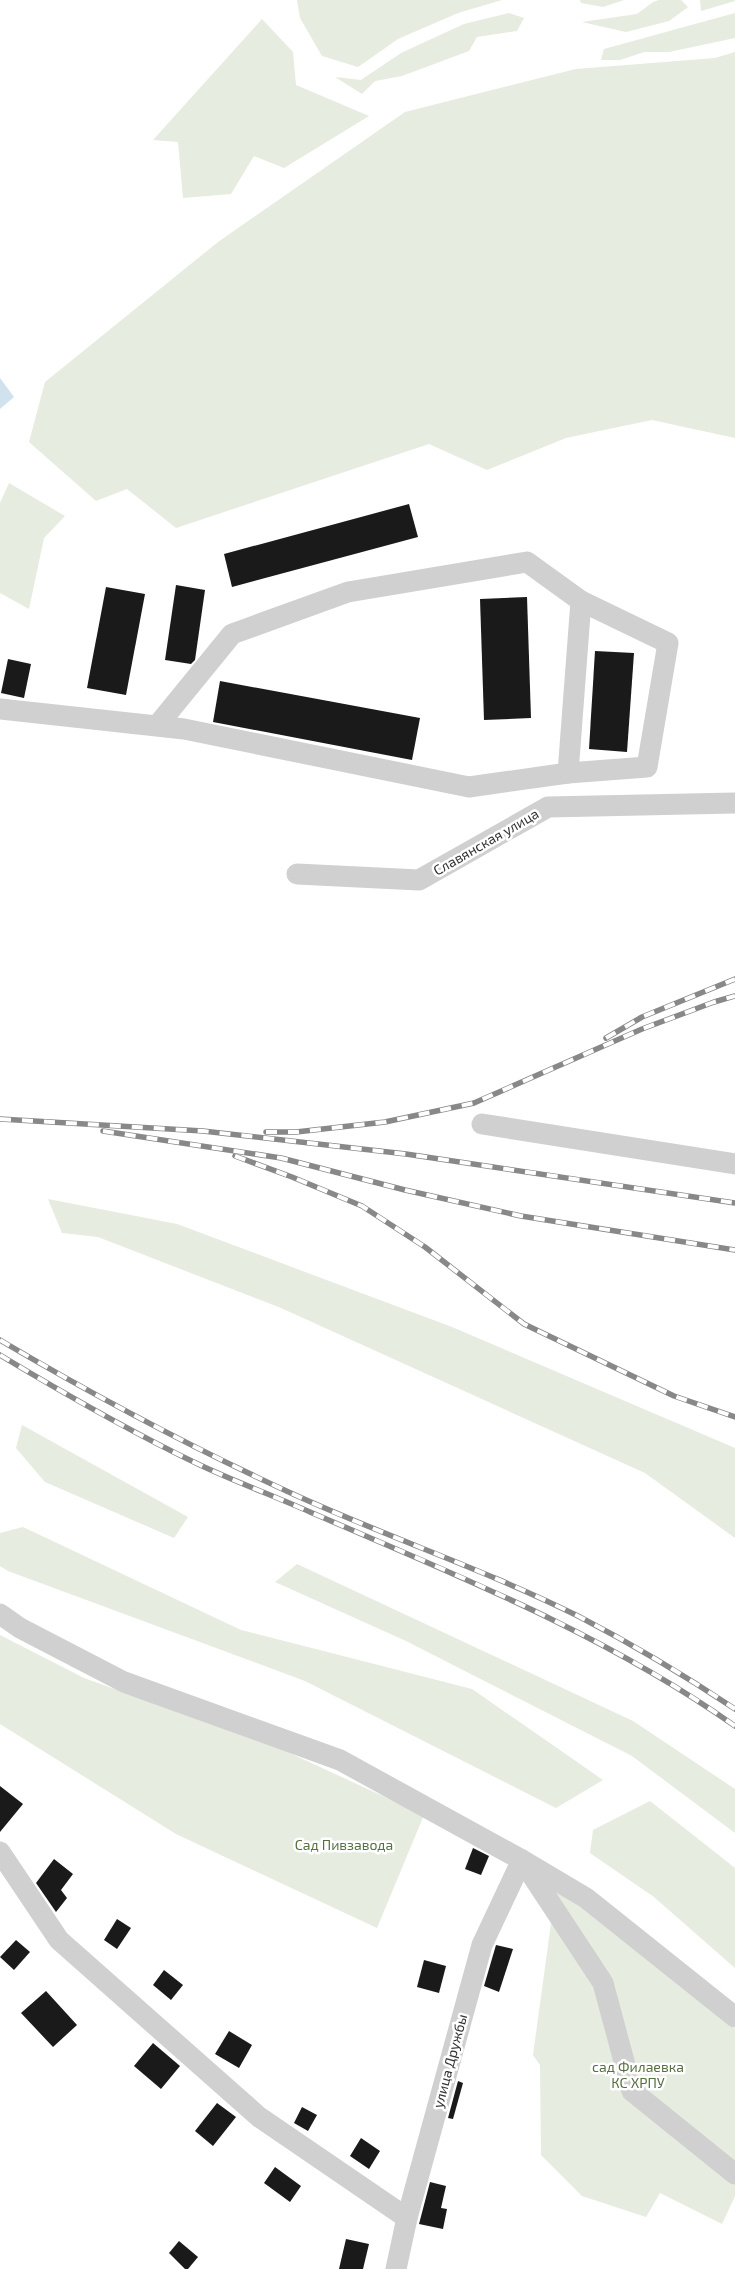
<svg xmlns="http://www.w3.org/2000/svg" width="735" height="2269" font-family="'Exo 2',sans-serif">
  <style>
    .green { fill: #e6ecdf }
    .water { fill: #cfe2ee }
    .building { fill: #1a1a1a }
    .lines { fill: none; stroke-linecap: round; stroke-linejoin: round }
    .minor { stroke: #d0d0d0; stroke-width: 21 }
    .rail-casing { stroke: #888; stroke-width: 5.5 }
    .rail { stroke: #fff; stroke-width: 4; stroke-dasharray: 11; stroke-linecap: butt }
    .labels { text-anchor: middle; stroke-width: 5; stroke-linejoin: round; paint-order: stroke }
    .street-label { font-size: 14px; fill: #333; stroke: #fff }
    .park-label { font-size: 14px; fill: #56703f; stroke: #fff }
  </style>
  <rect width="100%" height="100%" fill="#fff"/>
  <g class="green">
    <polygon points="297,0 502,0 458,13 398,39 358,67 322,56 300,18"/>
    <polygon points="580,0 624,0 603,7 581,3"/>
    <polygon points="659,0 681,0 688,7 669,21 626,32 582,22 637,14 653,2"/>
    <polygon points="700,0 735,0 735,1 701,11"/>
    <polygon points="509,13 524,18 517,31 477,37 469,51 402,76 375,81 362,94 335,77 361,80 401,53 464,24"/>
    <polygon points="735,13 735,38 669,52 644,52 620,60 601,60 604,49"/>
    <polygon points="262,19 293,52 296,85 369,116 284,168 254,156 231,194 183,198 178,142 153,140"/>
    <polygon points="735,52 735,438 652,420 566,438 487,470 429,444 176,528 127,489 96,501 29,442 45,382 218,242 405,112 576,69 715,58"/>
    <polygon points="9,483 65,516 44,538 29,609 0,593 0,503"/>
    <polygon points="48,1199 177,1224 452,1327 735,1448 735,1538 645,1473 281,1308 98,1237 62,1233"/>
    <polygon points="22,1425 188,1517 174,1538 45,1482 16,1448"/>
    <polygon points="23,1527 241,1630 472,1689 603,1780 556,1808 305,1681 8,1571 0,1566 0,1533"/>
    <polygon points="297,1564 633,1721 735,1789 735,1833 632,1756 406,1641 275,1582"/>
    <polygon points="0,1635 84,1678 281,1749 424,1815 377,1928 176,1834 0,1724"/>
    <polygon points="650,1801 735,1868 735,1968 654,1897 590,1853 593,1830"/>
    <polygon points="556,1887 679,1979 735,2029 735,2196 722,2224 660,2193 646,2217 582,2196 541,2155 540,2065 533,2055"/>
  </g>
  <polygon class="water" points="0,378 14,397 0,409"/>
  <g class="building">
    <polygon points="409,504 418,537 232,587 224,554"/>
    <polygon points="176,585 205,590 195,660 191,664 165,660"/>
    <polygon points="106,587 145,594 126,695 87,688"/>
    <polygon points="527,597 531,718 484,720 480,599"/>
    <polygon points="595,651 634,653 627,752 589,749"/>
    <polygon points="8,659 31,664 24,698 1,693"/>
    <polygon points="220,681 420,718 412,760 213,722"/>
    <polygon points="0,1786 23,1804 0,1832"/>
    <polygon points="473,1848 489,1856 481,1875 465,1869"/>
    <polygon points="54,1859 73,1874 61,1890 67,1898 56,1912 36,1883"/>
    <polygon points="117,1919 131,1928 117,1949 104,1940"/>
    <polygon points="16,1940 30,1952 14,1970 0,1957"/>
    <polygon points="496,1945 513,1949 499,1992 484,1986"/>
    <polygon points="424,1960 446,1966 439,1993 417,1987"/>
    <polygon points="164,1970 183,1985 171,2000 153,1985"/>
    <polygon points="46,1991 77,2025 53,2047 21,2013"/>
    <polygon points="229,2031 252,2045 239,2068 215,2054"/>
    <polygon points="153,2043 180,2066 161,2089 134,2066"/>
    <polygon points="458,2081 463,2083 453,2119 448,2118"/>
    <polygon points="217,2103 236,2117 213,2146 195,2131"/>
    <polygon points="302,2107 317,2115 308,2131 294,2123"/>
    <polygon points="361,2138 380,2151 369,2169 350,2156"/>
    <polygon points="275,2167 301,2186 290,2202 264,2183"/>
    <polygon points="430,2182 446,2186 441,2208 447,2209 443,2229 419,2224"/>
    <polygon points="346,2239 369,2244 363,2269 339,2269"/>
    <polygon points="179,2241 198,2257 188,2269 185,2269 169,2253"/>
  </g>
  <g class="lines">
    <g class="minor">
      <polyline points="0,709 184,729 469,787 568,773 581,601 527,562 348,592 232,634 157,726"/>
      <polyline points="568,773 647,767 668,643 581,601"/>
      <polyline points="297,874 419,880 548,807 735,803"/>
      <polyline points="482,1124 735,1164"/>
      <polyline points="0,1614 20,1628 124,1682 340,1760 522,1860 482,1945 407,2218 396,2269"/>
      <polyline points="0,1852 59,1940 259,2117 407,2218"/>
      <polyline points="735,2017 586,1898 522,1860 603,1983 632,2091 735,2174"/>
    </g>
    <g class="rail-casing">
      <g id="rail">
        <polyline points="606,1038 642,1017 735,979"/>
        <polyline points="0,1119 203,1131 406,1154 735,1203"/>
        <polyline points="103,1131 281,1158 405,1190 521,1216 735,1250"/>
        <polyline points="266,1132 296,1132 385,1122 474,1103 642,1029 714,1002 735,996"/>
        <polyline points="235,1156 292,1177 362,1206 425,1247 524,1324 674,1396 735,1417"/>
        <path d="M0,1340C95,1396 193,1448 293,1494C387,1537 486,1570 578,1616C632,1644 684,1675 735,1709"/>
        <path d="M0,1355C65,1394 131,1432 200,1465C236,1482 274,1496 310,1512C456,1575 605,1634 735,1726"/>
      </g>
    </g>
    <use href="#rail" class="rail"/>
  </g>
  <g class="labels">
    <g class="street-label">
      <text transform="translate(486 842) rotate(-30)" y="5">Славянская улица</text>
      <text transform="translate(450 2061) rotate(-75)" y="5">улица Дружбы</text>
    </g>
    <g class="park-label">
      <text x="344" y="1850">Сад Пивзавода</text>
      <text x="638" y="2072">сад Филаевка<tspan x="638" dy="16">КС ХРПУ</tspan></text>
    </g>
  </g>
</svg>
